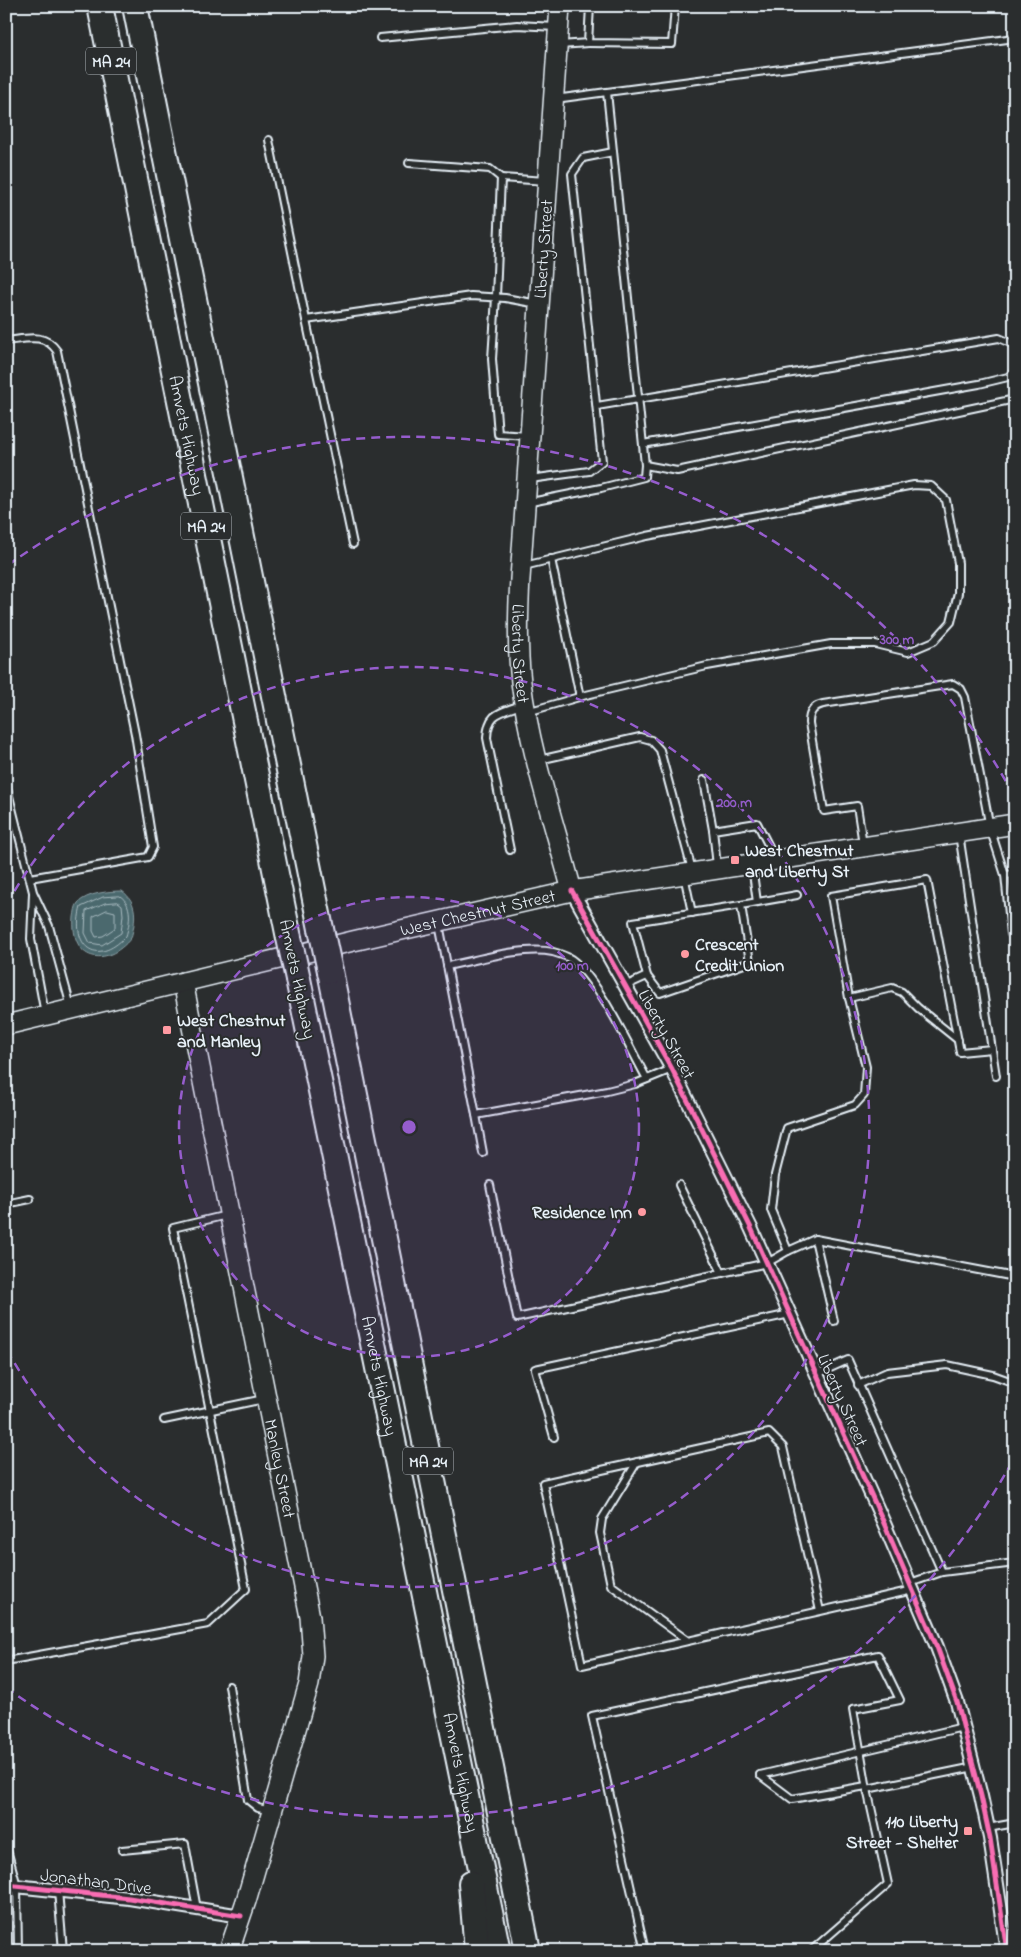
<svg xmlns="http://www.w3.org/2000/svg" width="1021" height="1957" font-family="'Indie Flower',sans-serif">
  <style>
    .water { fill: #4b696e; stroke: #8a9fa5 }
    .lines { fill: none; stroke-linecap: round; stroke-linejoin: round }
    .shore { stroke: #a9bbc1; stroke-width: 1 }
    .service-casing { stroke: #e8f1f8; stroke-width: 10 }
    .minor-casing { stroke: #e8f1f8; stroke-width: 16 }
    .secondary-casing { stroke: #e8f1f8; stroke-width: 22 }
    .motorway-casing { stroke: #e8f1f8; stroke-width: 28 }
    .service { stroke: #2a2d2e; stroke-width: 6 }
    .minor { stroke: #2a2d2e; stroke-width: 12 }
    .secondary { stroke: #2a2d2e; stroke-width: 19 }
    .motorway { stroke: #2a2d2e; stroke-width: 24 }
    .motorway-bridge-casing { stroke: #e8f1f8; stroke-width: 28; stroke-linecap: butt }
    .motorway-bridge { stroke: #2a2d2e; stroke-width: 24 }
    .cycleway-casing { stroke: #2a2d2e; stroke-width: 8 }
    .cycleway { stroke: #f96db3; stroke-width: 5 }
    .ring { fill: none; stroke: #965dcd; stroke-width: 2.5; stroke-dasharray: 9 6 }
    .poi-dot { fill: #ff9aa2; stroke: #2a2d2e; stroke-width: 2 }
    .labels { text-anchor: middle; stroke-width: 4; stroke-linejoin: round; paint-order: stroke }
    .shield { fill: #2a2d2e; stroke: #afb6bb; stroke-width: 1 }
    .shield-label { font-size: 16px; font-weight: bold; fill: #e8f1f8 }
    .street-label { font-size: 18px; fill: #e8f1f8; stroke: #2a2d2e }
    .poi-label { font-size: 18px; font-weight: bold; fill: #e8f1f8; stroke: #2a2d2e; text-anchor: start }
    .centre { fill: #965dcd; stroke: #2a2d2e; stroke-width: 2.5 }
    .ring-label { font-size: 15px; text-anchor: middle; font-weight: bold; fill: #965dcd; stroke: #2a2d2e; stroke-width: 4; stroke-linejoin: round; paint-order: stroke }
  </style>
  <rect width="100%" height="100%" fill="#2a2d2e"/>
  <filter id="ink" filterUnits="userSpaceOnUse"><feTurbulence type="fractalNoise" baseFrequency=".02" numOctaves="2"/><feDisplacementMap in="SourceGraphic" scale="10" xChannelSelector="R" yChannelSelector="G"/><feConvolveMatrix kernelMatrix="1 2 1 2 8 2 1 2 1" color-interpolation-filters="sRGB"/></filter>
  <g filter="url(#ink)">
    <path class="water" d="M122,891C138,902 136,920 131,938C106,969 70,961 74,917C75,912 75,907 78,903C87,893 109,891 122,891Z"/>
    <g class="lines">
      <g class="shore">
        <path d="M120,896C133,904 130,923 126,936C96,968 70,946 81,907L103,897Z"/>
        <polygon points="118,902 122,905 123,915 121,933 102,945 90,943 85,933 86,911 105,903"/>
        <polygon points="107,910 115,912 115,928 103,936 96,937 93,931 93,917"/>
      </g>
      <g class="service-casing">
        <g id="service">
          <polyline points="590,6 588,43 672,44 675,6"/>
          <polyline points="380,38 517,25 556,27"/>
          <polyline points="560,45 588,43"/>
          <polyline points="607,92 1015,38"/>
          <polyline points="269,140 306,320 471,296 505,298 538,304"/>
          <polyline points="409,163 490,169 501,178"/>
          <polyline points="306,320 353,544"/>
          <path d="M6,341C26,339 44,332 57,351L135,734L153,847L148,857L30,878"/>
          <polyline points="597,406 999,338 1015,345"/>
          <polyline points="528,436 498,434 492,359 496,297 501,178 546,181"/>
          <polyline points="643,444 979,384 1008,377 1015,371"/>
          <polyline points="645,465 677,471 1015,399"/>
          <polyline points="530,479 589,471 602,461 572,174 583,158 613,152"/>
          <polyline points="526,503 601,488 644,477 645,465 607,92 555,99"/>
          <polyline points="551,559 580,697"/>
          <polyline points="524,566 647,536 914,485 931,486 946,500 958,563 958,593 951,622 934,641 908,652 875,644 831,644 707,666 586,695 527,712"/>
          <polyline points="539,760 640,737 651,740 660,750 692,870"/>
          <polyline points="704,780 713,830"/>
          <polyline points="6,784 33,892 49,926 71,1007"/>
          <polyline points="959,834 996,1076"/>
          <path d="M863,844L857,806L824,811L809,723C809,713 813,706 823,704L953,684L961,689L965,697L990,828L1005,875"/>
          <path d="M510,850L487,738C488,712 500,713 521,705"/>
          <polyline points="717,866 713,830 757,823 775,858"/>
          <polyline points="752,866 757,902"/>
          <polyline points="1015,874 1005,875 1011,934 1015,936"/>
          <polyline points="684,875 692,913"/>
          <polyline points="33,893 31,939 45,1014"/>
          <polyline points="439,924 476,1115 607,1091 635,1084 672,1069"/>
          <path d="M447,966C479,960 521,946 553,952C560,954 566,956 571,959C599,979 629,1047 647,1079"/>
          <polyline points="647,976 633,922 741,905"/>
          <polyline points="625,986 647,976 660,993 750,962 741,905 797,895"/>
          <polyline points="849,998 892,988 902,992 918,1008 958,1040"/>
          <polyline points="476,1115 483,1153"/>
          <polyline points="490,1185 517,1318 767,1263 788,1251 771,1210 775,1175 787,1128 855,1105 864,1095 866,1067 849,998 831,896 927,880 960,1052 992,1049"/>
          <polyline points="679,1185 722,1273"/>
          <polyline points="6,1204 30,1199"/>
          <polyline points="815,1239 834,1321"/>
          <polyline points="788,1251 815,1239 1015,1277"/>
          <polyline points="817,1374 848,1360 942,1572 910,1583"/>
          <polyline points="858,1385 887,1372 947,1365 993,1375 1015,1383"/>
          <polyline points="164,1420 264,1399"/>
          <polyline points="554,1437 535,1369 790,1314"/>
          <polyline points="637,1462 602,1519 600,1533 611,1585 688,1641"/>
          <polyline points="942,1572 1015,1563"/>
          <polyline points="820,1611 783,1447 769,1433 543,1483 582,1665 913,1590"/>
          <polyline points="6,1661 208,1624 246,1589 173,1228 227,1215"/>
          <polyline points="229,1686 248,1800 258,1808 271,1811"/>
          <polyline points="760,1775 963,1727"/>
          <polyline points="760,1775 792,1799 866,1786"/>
          <polyline points="867,1789 974,1767"/>
          <polyline points="988,1828 1015,1823"/>
          <polyline points="6,1846 17,1886 18,1951"/>
          <polyline points="122,1850 185,1844 197,1909"/>
          <polyline points="58,1890 63,1951"/>
          <polyline points="645,1951 592,1716 878,1655 900,1700 853,1709 867,1789 888,1884 811,1951"/>
        </g>
      </g>
      <g class="minor-casing">
        <g id="minor">
          <polyline points="572,891 672,1069 751,1228 883,1521 937,1647 957,1702 981,1796 990,1838 1007,1951"/>
          <polyline points="6,1885 129,1898 241,1916"/>
        </g>
      </g>
      <g class="secondary-casing">
        <g id="secondary">
          <path id="s1" d="M560,6L520,579C518,614 517,648 521,682C530,753 554,822 572,891"/>
          <path id="s2" d="M183,982L310,1617L313,1656L309,1684L246,1901L229,1951"/>
          <path id="s3" d="M6,1025L353,941L572,891L1015,824"/>
        </g>
      </g>
      <g class="motorway-casing">
        <g id="motorway">
          <path id="s4" d="M100,6L289,938"/>
          <polyline points="135,6 321,929"/>
          <polyline points="330,971 528,1951"/>
          <path id="s5" d="M298,979L498,1951"/>
          <polyline points="471,1883 477,1951"/>
        </g>
      </g>
      <use href="#service" class="service"/>
      <use href="#minor" class="minor"/>
      <use href="#secondary" class="secondary"/>
      <use href="#motorway" class="motorway"/>
      <g class="motorway-bridge-casing">
        <g id="motorway-bridge">
          <polyline points="321,929 330,971"/>
          <polyline points="289,938 298,979"/>
        </g>
      </g>
      <use href="#motorway-bridge" class="motorway-bridge"/>
      <g class="cycleway-casing">
        <g id="cycleway">
          <polyline points="572,891 672,1069 751,1228 883,1521 937,1647 957,1702 981,1796 990,1838 1007,1951"/>
          <polyline points="6,1885 129,1898 241,1916"/>
        </g>
      </g>
      <use href="#cycleway" class="cycleway"/>
    </g>
  </g>
  <circle cx="409" cy="1127" r="230" fill="#965dcd" fill-opacity=".12"/>
  <g class="ring">
    <circle cx="409" cy="1127" r="230"/>
    <path d="M7 904A460 460 0 1 1 7 1350"/>
    <path d="M1012 1462A690 690 0 0 1 8 1689M8 565A690 690 0 0 1 1012 792"/>
  </g>
  <g class="poi-dot">
    <rect x="730" y="855" width="10" height="10" rx="2.5"/>
    <circle cx="685" cy="954" r="5"/>
    <rect x="162" y="1025" width="10" height="10" rx="2.5"/>
    <circle cx="642" cy="1212" r="5"/>
    <rect x="963" y="1826" width="10" height="10" rx="2.5"/>
  </g>
  <g class="labels">
    <g class="shield">
      <rect x="86" y="47.5" width="50" height="27" rx="4"/>
      <rect x="181" y="512.5" width="50" height="27" rx="4"/>
      <rect x="403" y="1447.5" width="50" height="27" rx="4"/>
    </g>
    <g class="shield-label">
      <text x="111" y="67">MA 24</text>
      <text x="206" y="532">MA 24</text>
      <text x="428" y="1467">MA 24</text>
    </g>
    <g class="street-label">
      <text transform="translate(543 249) rotate(-86)" y="6">Liberty Street</text>
      <text dy="6" stroke="none"><textPath href="#s4" startOffset="438">Amvets Highway</textPath></text>
      <text dy="6" stroke="none"><textPath href="#s1" startOffset="649">Liberty Street</textPath></text>
      <text dy="6" stroke="none"><textPath href="#s3" startOffset="485">West Chestnut Street</textPath></text>
      <text transform="translate(298 979) rotate(78)" y="6">Amvets Highway</text>
      <text transform="translate(667 1034) rotate(61)" y="6">Liberty Street</text>
      <text dy="6" stroke="none"><textPath href="#s5" startOffset="405">Amvets Highway</textPath></text>
      <text transform="translate(843 1400) rotate(66)" y="6">Liberty Street</text>
      <text dy="6" stroke="none"><textPath href="#s2" startOffset="496">Manley Street</textPath></text>
      <text dy="6" stroke="none"><textPath href="#s5" startOffset="810">Amvets Highway</textPath></text>
      <text transform="translate(96 1881) rotate(7)" y="6">Jonathan Drive</text>
    </g>
    <g class="poi-label">
      <text x="745" y="856">West Chestnut<tspan x="745" dy="21">and Liberty St</tspan></text>
      <text x="695" y="950">Crescent<tspan x="695" dy="21">Credit Union</tspan></text>
      <text x="177" y="1026">West Chestnut<tspan x="177" dy="21">and Manley</tspan></text>
      <text x="632" y="1218" text-anchor="end">Residence Inn</text>
      <text x="958" y="1827" text-anchor="end">110 Liberty<tspan x="958" dy="21">Street - Shelter</tspan></text>
    </g>
  </g>
  <circle cx="409" cy="1127" r="8" class="centre"/>
  <g class="ring-label">
    <text x="897" y="644">300 m</text>
    <text x="734" y="807">200 m</text>
    <text x="572" y="970">100 m</text>
  </g>
  <rect width="1021" height="1957" fill="none" stroke="#2a2d2e" stroke-width="25"/>
  <rect x="12" y="12" width="996" height="1932" fill="none" stroke="#e8f1f8" stroke-width="2" filter="url(#ink)"/>
</svg>
